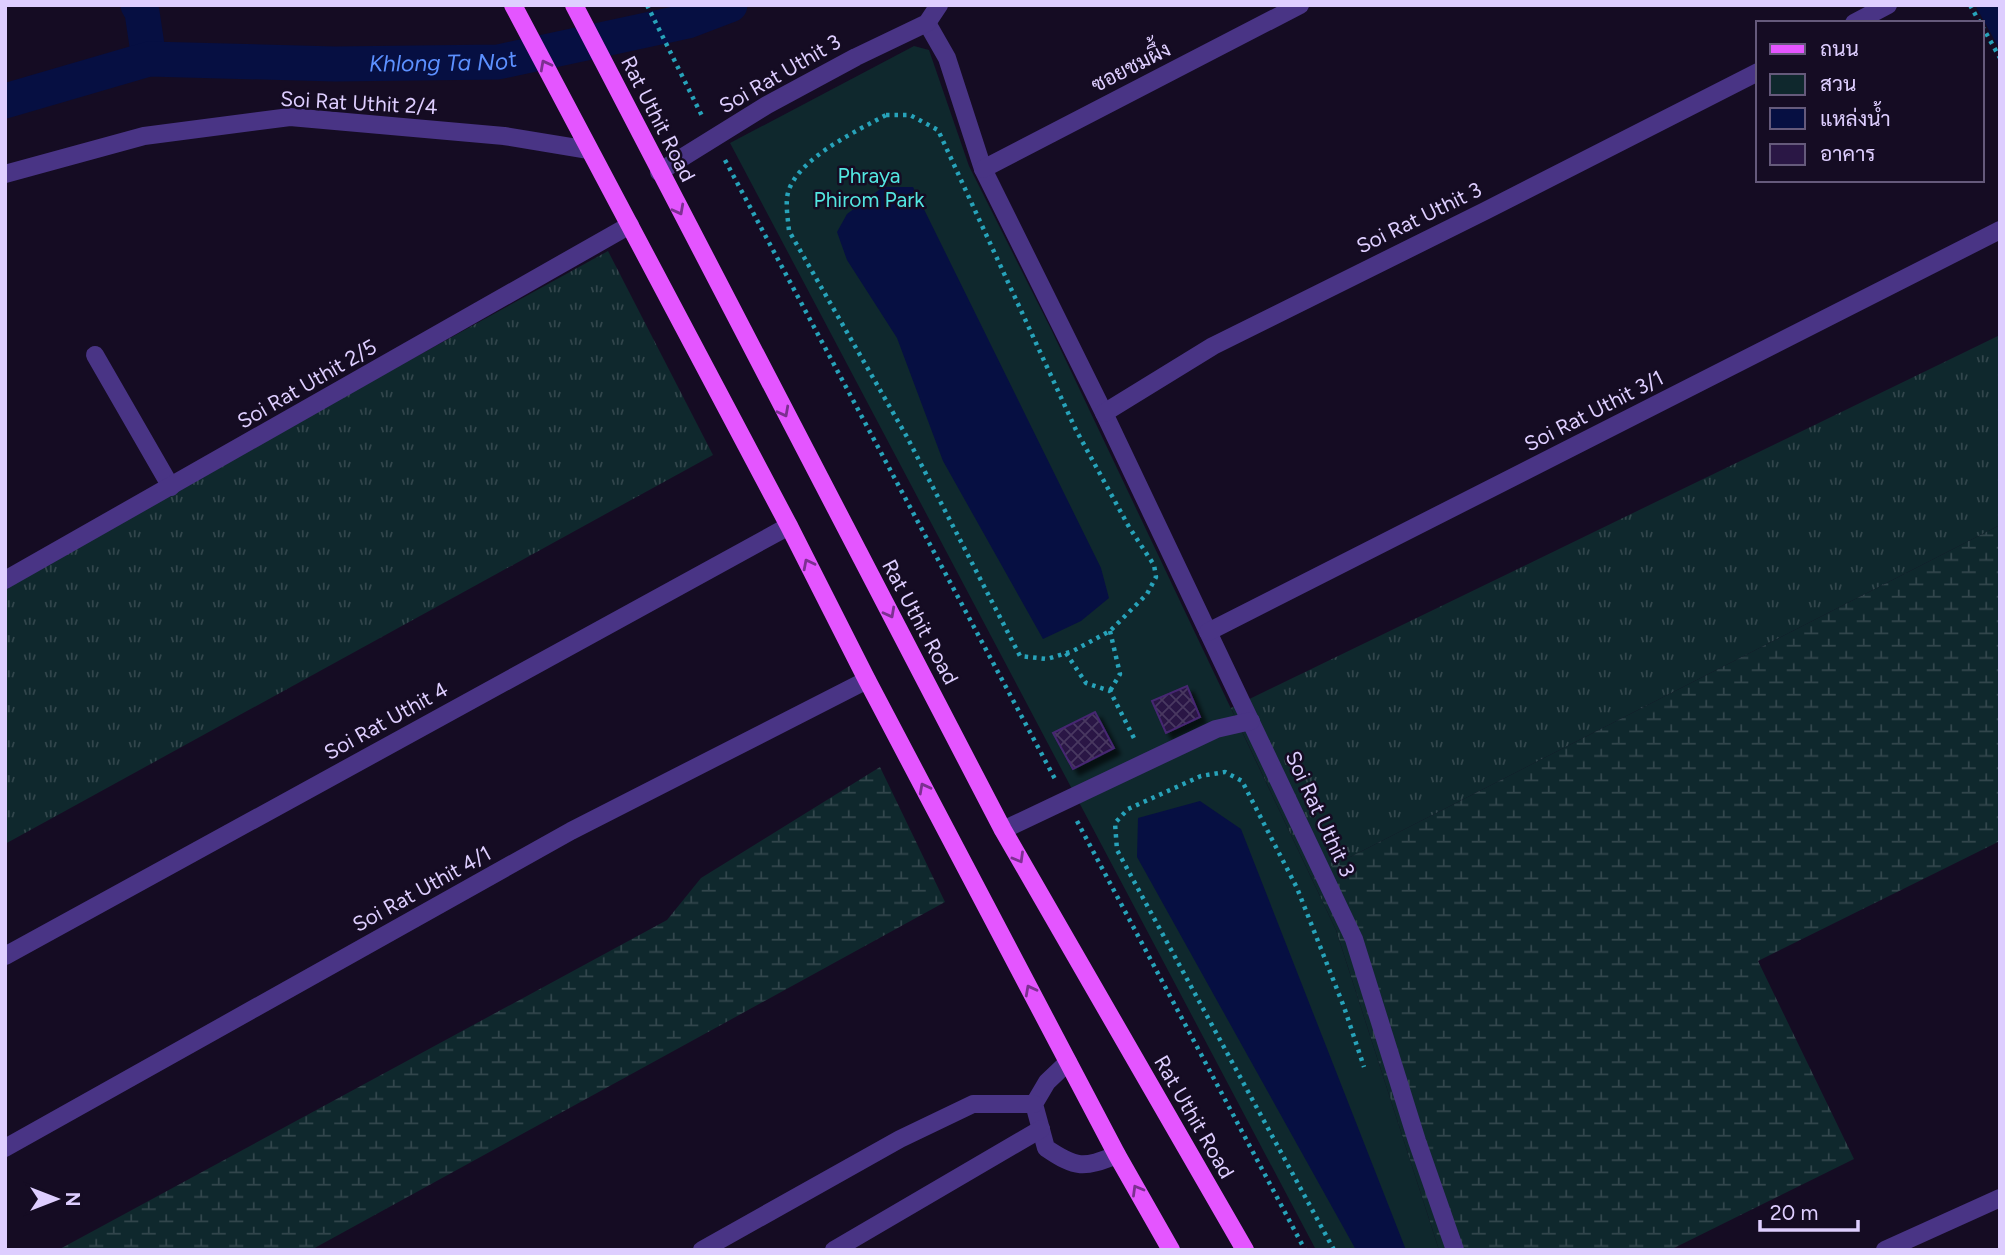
<svg xmlns="http://www.w3.org/2000/svg" width="2005" height="1255" font-family="Figtree,Sarabun,sans-serif">
  <style>
    .grass { fill: url(#grass-tufts) }
    .wetland { fill: url(#wetland-marsh) }
    .park { fill: #0f282d }
    .water { fill: #060f42 }
    .lines { fill: none; stroke-linecap: round; stroke-linejoin: round }
    .canal { stroke: #060f42; stroke-width: 35 }
    .building { fill: url(#building-cross-hatch); stroke: #462872; stroke-width: 2; filter: url(#shadow) }
    .path { stroke: #27a3ba; stroke-width: 4.5; stroke-dasharray: 3.5 5; stroke-linecap: butt }
    .minor { stroke: #493485; stroke-width: 18 }
    .major { stroke: #e455ff; stroke-width: 18 }
    .oneway { stroke: #7c3091 }
    .labels { text-anchor: middle; stroke-width: 5; stroke-linejoin: round; paint-order: stroke }
    .street-label { font-size: 21px; fill: #deceff; stroke: #150c23 }
    .park-label { font-size: 21px; fill: #53e6e1; stroke: #150c23 }
    .water-label { font-size: 23px; font-style: italic; fill: #5c90ff; stroke: #150c23 }
  </style>
  <defs>
    <pattern id="grass-tufts" width="24" height="20" patternUnits="userSpaceOnUse" patternTransform="scale(1.75)"><rect width="24" height="20" fill="#0f282d"/><path d="M3 7l-1-3M5 7V3M7 7l1-3M15 17l-1-3M17 17v-4M19 17l1-3" fill="none" stroke="#32464c"/></pattern>
    <pattern id="wetland-marsh" width="20" height="14" patternUnits="userSpaceOnUse" patternTransform="scale(1.75)"><rect width="20" height="14" fill="#0f282d"/><path d="M1 5h8M5 5V1M11 12h8M15 12V8" fill="none" stroke="#32464c"/></pattern>
    <pattern id="building-cross-hatch" width="8" height="8" patternUnits="userSpaceOnUse" patternTransform="scale(1.75)"><rect width="8" height="8" fill="#2a1745"/><path d="M0 0l8 8M0 8l8-8" fill="none" stroke="#483861"/></pattern>
    <filter id="shadow"><feDropShadow dx="6" dy="6" stdDeviation="2" flood-color="#0009"/></filter>
  </defs>
  <rect width="100%" height="100%" fill="#150c23"/>
  <g class="grass">
    <polygon points="608,251 713,455 5,844 5,583"/>
    <polygon points="2000,335 2000,525 1311,877 1231,708"/>
  </g>
  <g class="wetland">
    <polygon points="2000,525 2000,841 1758,961 1854,1159 1670,1250 1439,1250 1336,930 1311,877"/>
    <polygon points="880,767 945,902 311,1250 58,1250 667,920 701,878"/>
  </g>
  <polygon class="park" points="914,46 929,50 969,166 1051,329 1336,930 1439,1250 1316,1250 730,143"/>
  <g class="water">
    <polygon points="1975,5 2000,5 2000,50"/>
    <polygon points="883,187 913,187 1101,568 1109,598 1081,621 1043,639 943,461 897,338 847,260 837,232 847,214"/>
    <polygon points="1200,801 1241,829 1406,1250 1356,1250 1137,857 1138,818"/>
  </g>
  <g class="lines">
    <g class="canal">
      <polyline points="138,5 142,12 149,59"/>
      <path id="s1" d="M5,101L149,59L335,64L498,62L688,21L730,5"/>
    </g>
  </g>
  <g class="building">
    <polygon points="1187,686 1200,717 1166,733 1152,701"/>
    <polygon points="1095,712 1114,748 1073,769 1053,733"/>
  </g>
  <g class="lines">
    <g class="path">
      <polyline points="647,5 703,118"/>
      <polyline points="1970,5 1980,23"/>
      <polyline points="1982,26 2000,58"/>
      <path d="M886,115H910L938,130L1076,430L1129,527L1154,565L1156,577L1147,594L1110,631L1073,651L1047,659L1020,656L907,437L789,231C788,220 786,208 787,198C791,161 857,131 886,115Z"/>
      <polyline points="725,160 1055,779"/>
      <polyline points="1110,631 1120,674 1110,691"/>
      <polyline points="1066,653 1086,683 1110,691 1136,742"/>
      <polyline points="1077,821 1305,1250"/>
      <polyline points="1334,1250 1117,850 1115,823 1128,809 1201,776 1225,772 1242,781 1297,888 1344,1007 1364,1067"/>
    </g>
    <g class="minor">
      <polyline points="927,23 947,58 983,169 1104,413 1354,939 1417,1141 1455,1250"/>
      <polyline points="1854,23 1888,5"/>
      <polyline points="983,169 1300,5"/>
      <polyline points="659,172 767,105 856,57 927,23 939,5"/>
      <polyline points="5,174 144,136 290,117 504,136 589,150"/>
      <polyline points="95,355 171,487"/>
      <polyline points="1104,413 1213,346 1485,211 1758,72"/>
      <polyline points="5,580 630,225"/>
      <polyline points="1208,632 2000,230"/>
      <polyline points="1003,830 1216,729 1251,721"/>
      <polyline points="5,956 789,526"/>
      <path d="M1068,1062L1047,1082L1034,1104L1046,1148C1077,1169 1083,1168 1117,1155"/>
      <polyline points="5,1148 571,831 867,680"/>
      <polyline points="702,1250 900,1139 973,1104 1034,1104"/>
      <polyline points="834,1250 1041,1129"/>
      <polyline points="1885,1250 2000,1198"/>
    </g>
    <g class="major">
      <polyline points="513,5 789,526 867,680 1117,1155 1171,1250"/>
      <polyline points="574,5 1003,830 1245,1250"/>
    </g>
  </g>
  <defs><path id="oneway-chevron" d="M-2-3.5L2.5 0L-2 3.5" fill="none" stroke-width="1.6" stroke-linecap="round" stroke-linejoin="round" transform="scale(1.75)"/></defs>
  <g class="oneway">
    <use href="#oneway-chevron" transform="translate(545 65) rotate(-118)"/>
    <use href="#oneway-chevron" transform="translate(679 210) rotate(62)"/>
    <use href="#oneway-chevron" transform="translate(784 412) rotate(62)"/>
    <use href="#oneway-chevron" transform="translate(808 564) rotate(-117)"/>
    <use href="#oneway-chevron" transform="translate(890 613) rotate(62)"/>
    <use href="#oneway-chevron" transform="translate(924 788) rotate(-118)"/>
    <use href="#oneway-chevron" transform="translate(1019 858) rotate(60)"/>
    <use href="#oneway-chevron" transform="translate(1030 990) rotate(-118)"/>
    <use href="#oneway-chevron" transform="translate(1137 1190) rotate(-120)"/>
  </g>
  <g class="labels">
    <g class="street-label">
      <text transform="translate(1131 67) rotate(-27)" y="7">ซอยชมผึ้ง</text>
      <text transform="translate(780 74) rotate(-30)" y="7">Soi Rat Uthit 3</text>
      <text transform="translate(359 103) rotate(3)" y="7">Soi Rat Uthit 2/4</text>
      <text transform="translate(658 119) rotate(63)" y="7">Rat Uthit Road</text>
      <text transform="translate(1419 218) rotate(-26)" y="7">Soi Rat Uthit 3</text>
      <text transform="translate(307 384) rotate(-30)" y="7">Soi Rat Uthit 2/5</text>
      <text transform="translate(1594 411) rotate(-27)" y="7">Soi Rat Uthit 3/1</text>
      <text transform="translate(920 622) rotate(62)" y="7">Rat Uthit Road</text>
      <text transform="translate(386 721) rotate(-29)" y="7">Soi Rat Uthit 4</text>
      <text transform="translate(1320 814) rotate(65)" y="7">Soi Rat Uthit 3</text>
      <text transform="translate(422 889) rotate(-29)" y="7">Soi Rat Uthit 4/1</text>
      <text transform="translate(1194 1117) rotate(60)" y="7">Rat Uthit Road</text>
    </g>
    <g class="park-label">
      <text x="869" y="183">Phraya<tspan x="869" dy="24">Phirom Park</tspan></text>
    </g>
    <g class="water-label">
      <text dy="8" stroke="none"><textPath href="#s1" startOffset="444">Khlong Ta Not</textPath></text>
    </g>
  </g>
  <rect width="2005" height="1255" fill="none" stroke="#deceff" stroke-width="14"/>
  <rect x="1756" y="21" width="228" height="161" fill="#150c23" stroke="#655a7b" stroke-width="2"/>
  <rect x="1770" y="44" width="35" height="10" fill="#e455ff" stroke="#655a7b" stroke-width="2"/>
  <text x="1820" y="56" font-size="21" fill="#deceff">ถนน</text>
  <rect x="1770" y="74" width="35" height="21" fill="#0f282d" stroke="#655a7b" stroke-width="2"/>
  <text x="1820" y="91" font-size="21" fill="#deceff">สวน</text>
  <rect x="1770" y="108" width="35" height="21" fill="#060f42" stroke="#655a7b" stroke-width="2"/>
  <text x="1820" y="126" font-size="21" fill="#deceff">แหล่งน้ำ</text>
  <rect x="1770" y="144" width="35" height="21" fill="#2a1745" stroke="#655a7b" stroke-width="2"/>
  <text x="1820" y="161" font-size="21" fill="#deceff">อาคาร</text>
  <g transform="translate(56 1199) rotate(90)" stroke="#150c23" stroke-width="5" paint-order="stroke">
  <path d="M0-5L12 26L0 18L-12 26Z" fill="#deceff"/>
  <text y="-10" font-size="19" font-weight="bold" text-anchor="middle" fill="#deceff">N</text>
  </g>
  <path d="M1760 1220v10h98v-10" fill="none" stroke="#deceff" stroke-width="3.5"/>
  <text x="1770" y="1220" font-size="21" fill="#deceff" stroke="#150c23" stroke-width="5" paint-order="stroke">20 m</text>
</svg>
